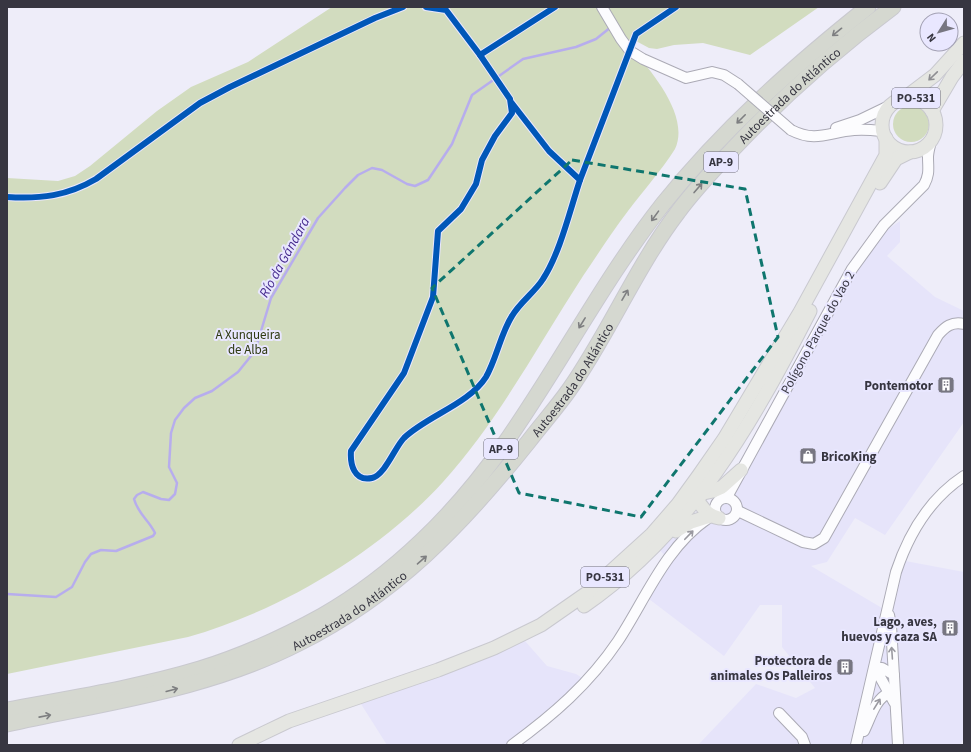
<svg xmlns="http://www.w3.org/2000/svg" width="971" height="752" font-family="'Source Sans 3',sans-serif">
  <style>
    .built { fill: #e6e4fa }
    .green { fill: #d2dcbf }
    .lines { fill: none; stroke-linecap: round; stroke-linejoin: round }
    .stream { stroke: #b7aded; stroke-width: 2.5 }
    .minor-casing { stroke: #abaab5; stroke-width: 12 }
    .major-casing { stroke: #c9c9cf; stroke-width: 15 }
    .highway-casing { stroke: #c9c9cf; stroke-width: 17 }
    .minor { stroke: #fcfcfe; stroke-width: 10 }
    .major { stroke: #e5e6e2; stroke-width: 13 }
    .highway { stroke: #d5d8d0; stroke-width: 15 }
    .minor-bridge-casing { stroke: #abaab5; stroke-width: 12; stroke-linecap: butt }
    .minor-bridge { stroke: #fcfcfe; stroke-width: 10 }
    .cycleway-casing { stroke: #e9e7ff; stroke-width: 8 }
    .cycleway { stroke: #0057b8; stroke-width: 6 }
    .oneway { stroke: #7e7f81 }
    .oneway2 { stroke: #8e8e92 }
    .oneway3 { stroke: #9a99a0 }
    .marked { fill: none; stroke: #0f766e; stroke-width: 3; stroke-dasharray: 8 5; stroke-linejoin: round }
    .labels { text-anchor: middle; stroke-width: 4; stroke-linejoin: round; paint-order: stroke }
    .shield { fill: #e9e7ff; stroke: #6c6b7a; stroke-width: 1 }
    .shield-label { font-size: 12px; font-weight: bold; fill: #373641 }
    .street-label { font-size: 13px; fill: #373641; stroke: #e9e7ff }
    .park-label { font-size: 13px; fill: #2f3a12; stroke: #e9e7ff }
    .poi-label { font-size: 13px; font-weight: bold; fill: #373641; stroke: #e9e7ff; text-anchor: end }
    .water-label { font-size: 14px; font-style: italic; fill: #44298c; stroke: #e9e7ff }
  </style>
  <rect width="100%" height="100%" fill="#eeedf9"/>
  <g class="built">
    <polygon points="900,221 900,242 887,256 935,297 964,311 964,422 885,535 855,518 827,562 811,566 887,611 900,560 964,572 964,738 960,745 701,745 699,744 756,684 796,698 815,688 782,647 782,605 760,605 724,656 645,596 668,558 656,547 712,516 741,470 872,240"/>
    <polygon points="525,641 547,666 576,674 587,681 510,745 387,745 361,704 475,663"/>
  </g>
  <g class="green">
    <path d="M332,7H819L750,55L703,43L674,45L657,49L649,48L636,41L633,50C653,73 690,117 675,149C661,171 643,191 628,211C612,232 598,254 583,276C538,345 499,420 443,482C378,553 280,611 188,637L7,674V178L58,181L75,176L90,166L157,111L191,87L248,62Z"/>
    <circle cx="911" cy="124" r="18"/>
  </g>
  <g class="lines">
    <path class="stream" d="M7,594L56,597L72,587L85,562L91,554L101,550L116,551L153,536L155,533C149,520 138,514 134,499L137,495L143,492L161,499L169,500L175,494L177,483L169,467L171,433L175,420L184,408L195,398L212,391L238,372L255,351L271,298L318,218L345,188L358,175L372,168L382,170L407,184L415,186L428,180L452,144L472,95L523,59L576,47L596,39L611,27"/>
    <g class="minor-casing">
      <g id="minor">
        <polyline points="602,7 621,39 630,51 643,59 686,78 712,72 724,75 738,84"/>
        <polyline points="836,128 860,120 889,106"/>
        <path d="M791,130C816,143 829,132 854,130C864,129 873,130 883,131"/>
        <path d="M727,497L852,269L884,225L924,185C930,174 928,168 928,157C928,152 930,146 931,141"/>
        <circle cx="726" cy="509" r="11"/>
        <path d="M738,511L803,542L814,544L824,538L938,335C945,327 952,321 964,324"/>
        <polyline points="889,615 891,625 898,745"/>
        <polyline points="894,702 875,668 882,668 894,675"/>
        <polyline points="779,713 802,737 805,745"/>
        <path d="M864,731C871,717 875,699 889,693"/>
        <path d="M512,745C553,715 589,684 618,641C645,600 665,548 707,519"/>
        <path d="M856,745L896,572C909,533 929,499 964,476"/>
      </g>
    </g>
    <g class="major-casing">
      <g id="major">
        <polyline points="906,97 935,75 964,43"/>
        <circle cx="909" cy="125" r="27"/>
        <polyline points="932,111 952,77 964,61"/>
        <polyline points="880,183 896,159 910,152"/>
        <path d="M702,491L698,501C704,510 709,516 719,518"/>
        <polyline points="699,494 713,491 722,487 741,470"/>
        <polyline points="676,531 691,522 710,516"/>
        <path d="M584,606C691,532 752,424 810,311"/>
        <polyline points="239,745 289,721 438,670 494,648 541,625 587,593 652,534 678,504 699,475 724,439 800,312 886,155 886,138"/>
      </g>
    </g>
    <g class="highway-casing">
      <g id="highway">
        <path d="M7,710C71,698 137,688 200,669C242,656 284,637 322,616C394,575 456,513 503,446C559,367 603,280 663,204C722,130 794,66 868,7"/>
        <path id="s1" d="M7,724C106,702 207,690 299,643C396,594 462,525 529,441C542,424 557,407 569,390C609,333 636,267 678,212C694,190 714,169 733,149C782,97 835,50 893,7"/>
      </g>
    </g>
    <use href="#minor" class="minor"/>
    <use href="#major" class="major"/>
    <use href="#highway" class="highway"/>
    <g class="minor-bridge-casing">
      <polyline id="minor-bridge" points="738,84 791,130"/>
    </g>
    <use href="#minor-bridge" class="minor-bridge"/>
    <g class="cycleway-casing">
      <g id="cycleway">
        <path d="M426,7L446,10L480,55L510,99L512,113L495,136L482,160L476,184L461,209L438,231L433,297L404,373L351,451C350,464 354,482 372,478C385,475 395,447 404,438C427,416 469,404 486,377C496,360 501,333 512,316C520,302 535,292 543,279C560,253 570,210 580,180L549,151L511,102"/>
        <polyline points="480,55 555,7"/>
        <polyline points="580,180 636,34 676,7"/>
        <path d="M7,197C41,199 67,196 96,179L200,103L230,87L375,18L403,7"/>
      </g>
    </g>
    <use href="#cycleway" class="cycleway"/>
  </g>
  <defs><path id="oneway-shaft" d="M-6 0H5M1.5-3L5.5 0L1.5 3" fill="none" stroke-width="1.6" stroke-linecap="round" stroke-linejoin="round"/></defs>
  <g class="oneway">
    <use href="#oneway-shaft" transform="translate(837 32) rotate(141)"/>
    <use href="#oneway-shaft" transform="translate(741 119) rotate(135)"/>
    <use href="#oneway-shaft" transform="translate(698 188) rotate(-49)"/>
    <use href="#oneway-shaft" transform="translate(655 216) rotate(126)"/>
    <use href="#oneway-shaft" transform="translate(625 295) rotate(-60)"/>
    <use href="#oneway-shaft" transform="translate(582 323) rotate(122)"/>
    <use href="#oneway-shaft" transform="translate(422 560) rotate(-41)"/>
    <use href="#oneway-shaft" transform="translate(172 690) rotate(-15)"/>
    <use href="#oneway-shaft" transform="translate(45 716) rotate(-11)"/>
  </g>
  <use class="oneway2" href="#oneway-shaft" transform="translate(933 76) rotate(136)"/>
  <g class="oneway3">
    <use href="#oneway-shaft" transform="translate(689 535) rotate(-46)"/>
    <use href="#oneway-shaft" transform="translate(892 653) rotate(-94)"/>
    <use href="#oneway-shaft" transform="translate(877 704) rotate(-58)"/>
  </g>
  <path class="marked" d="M572,160L745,189L778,337L641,517L519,493L432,288Z"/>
  <defs>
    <g id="building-square" transform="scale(0.9)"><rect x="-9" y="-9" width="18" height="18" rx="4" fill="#777681" stroke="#e9e7ff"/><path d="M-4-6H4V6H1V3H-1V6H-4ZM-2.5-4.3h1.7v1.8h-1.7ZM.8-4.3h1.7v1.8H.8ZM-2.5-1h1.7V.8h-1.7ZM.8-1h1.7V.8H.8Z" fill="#fff"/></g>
    <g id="shop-square" transform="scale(0.9)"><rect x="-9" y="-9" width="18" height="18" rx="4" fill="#777681" stroke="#e9e7ff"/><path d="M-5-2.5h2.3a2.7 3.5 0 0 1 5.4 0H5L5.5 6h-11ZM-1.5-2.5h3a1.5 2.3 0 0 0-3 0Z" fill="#fff"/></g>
  </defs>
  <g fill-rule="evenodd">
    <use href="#building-square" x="946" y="385"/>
    <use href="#shop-square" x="808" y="456"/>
    <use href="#building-square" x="950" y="628"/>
    <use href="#building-square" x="845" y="667"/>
  </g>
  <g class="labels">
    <g class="shield">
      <rect x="892" y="88" width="48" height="20" rx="3"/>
      <rect x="704" y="152" width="34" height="20" rx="3"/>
      <rect x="484" y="439" width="34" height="20" rx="3"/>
      <rect x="581" y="567" width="48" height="20" rx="3"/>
    </g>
    <g class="shield-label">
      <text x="916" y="102">PO-531</text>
      <text x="721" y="166">AP-9</text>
      <text x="501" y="453">AP-9</text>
      <text x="605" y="581">PO-531</text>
    </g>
    <g class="street-label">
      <text dy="5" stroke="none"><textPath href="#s1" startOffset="1048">Autoestrada do Atlántico</textPath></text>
      <text transform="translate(817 332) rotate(-61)" y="5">Polígono Parque do Vao 2</text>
      <text dy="5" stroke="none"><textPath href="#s1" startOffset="688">Autoestrada do Atlántico</textPath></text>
      <text dy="5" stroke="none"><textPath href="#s1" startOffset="364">Autoestrada do Atlántico</textPath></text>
    </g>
    <g class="park-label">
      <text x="248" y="339">A Xunqueira<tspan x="248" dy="15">de Alba</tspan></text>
    </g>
    <g class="poi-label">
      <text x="933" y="390">Pontemotor</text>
      <text x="821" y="461" text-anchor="start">BricoKing</text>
      <text x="937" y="626">Lago, aves,<tspan x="937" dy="15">huevos y caza SA</tspan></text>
      <text x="832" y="665">Protectora de<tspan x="832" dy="15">animales Os Palleiros</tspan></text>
    </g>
    <g class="water-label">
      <text transform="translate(284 257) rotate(-61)" y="5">Río da Gándara</text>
    </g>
  </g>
  <rect width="971" height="752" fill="none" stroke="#373641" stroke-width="16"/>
  <g transform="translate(939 32) rotate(233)"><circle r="19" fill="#e9e7ff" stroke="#a2a0b3"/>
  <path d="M0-3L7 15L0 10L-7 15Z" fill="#777681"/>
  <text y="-6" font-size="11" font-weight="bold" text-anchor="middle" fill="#373641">N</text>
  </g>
</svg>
